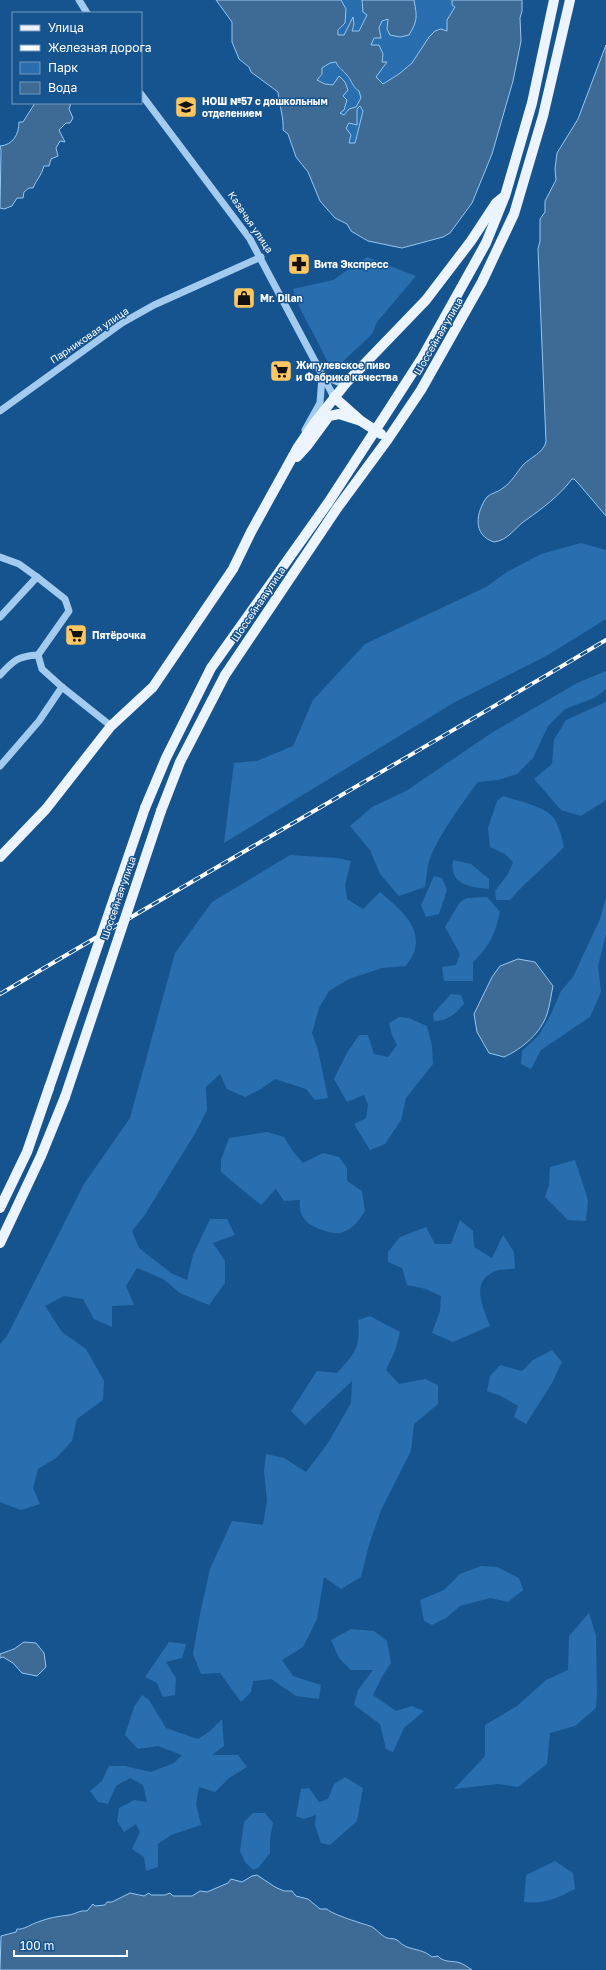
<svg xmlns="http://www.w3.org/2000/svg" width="606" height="1970" font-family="'Golos Text',sans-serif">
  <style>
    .green { fill: #296eae }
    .water { fill: #3e6b96; stroke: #95c7f3; fill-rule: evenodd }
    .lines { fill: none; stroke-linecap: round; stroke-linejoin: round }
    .minor { stroke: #a3cbf0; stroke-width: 7 }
    .major { stroke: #ecf5ff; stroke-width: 10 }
    .rail-casing { stroke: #fff; stroke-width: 4 }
    .rail { stroke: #165490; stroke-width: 2.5; stroke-dasharray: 8; stroke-linecap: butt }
    .major-bridge { stroke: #ecf5ff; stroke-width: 10 }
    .labels { text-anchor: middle; stroke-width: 3; stroke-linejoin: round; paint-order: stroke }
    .poi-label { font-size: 10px; font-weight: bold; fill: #fff; stroke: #165490; text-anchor: start }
    .street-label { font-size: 10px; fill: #fff; stroke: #165490 }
  </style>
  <rect width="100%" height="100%" fill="#165490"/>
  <g class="green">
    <polygon points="341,0 362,0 361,3 367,15 358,31 351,31 350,26 344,35 338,35 346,9"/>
    <polygon points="414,0 452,0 452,5 455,7 448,20 447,31 429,37 412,63 399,74 383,84 376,77 386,62 382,63 371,45 382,21 415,2"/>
    <path d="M336,62C338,68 342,69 346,74C352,80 352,87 359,91L361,98L356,107L344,115L340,113L343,96L333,85L325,84L317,80L322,74V68L330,63Z"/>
    <path d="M360,106L363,111C361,116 362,119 361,124C360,130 356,135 355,144L349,143L346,128L349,123L357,125V109Z"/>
    <path d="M367,257L416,276L377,322L372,334L334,370C325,360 322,349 315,337C307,321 298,308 293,289L333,280Z"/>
    <polygon points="581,543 606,550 606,619 548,655 455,702 224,843 234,763 257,761 293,746 313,700 365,644 486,587 507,572 541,554"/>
    <path d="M606,671V689L594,698L565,709L548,726L533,758L517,774L498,780L478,782C462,804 435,839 428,865C427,872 426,880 425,887L399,896L380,874L370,850L350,826L372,807L406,791L493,732L577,683Z"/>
    <polygon points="606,702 606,800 581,816 561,810 534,779 552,764 554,740 566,720"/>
    <path d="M503,796C518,801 539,805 551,815C558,821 562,838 564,847C546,866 527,880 510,900H496L495,891L508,874L513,862L505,854L490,847L488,828L497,801Z"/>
    <path d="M290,855L337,858L351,861L345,885L347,899L363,909L380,892C397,907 421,924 415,949C414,955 409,961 406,966L382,968L349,979L329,991L319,1008L312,1033L318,1050L328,1098L315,1100L306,1089L275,1079L261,1089L245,1097L227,1089L220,1074L206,1087L207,1110L196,1132L144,1216L132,1231L139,1248L171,1273L187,1280L193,1255L210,1219H227L235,1235L213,1243L225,1261V1283L209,1305L180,1293L163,1279L137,1268L126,1286L134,1305L112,1306V1327L94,1319L83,1299L64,1296L45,1306L62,1332L86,1349L104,1381L103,1400L77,1419L72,1441L56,1458L38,1469L33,1488L40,1504L21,1510L0,1502V1344L7,1336L84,1184L130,1118L175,953L212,902Z"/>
    <path d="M453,860L471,864L489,879V889C470,887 449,885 453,860Z"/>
    <polygon points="434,876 442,878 447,890 439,914 426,917 421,905"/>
    <path d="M487,897L500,912C495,934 490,946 473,962V981H444L442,967L456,965L460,954L445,927L460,902L467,898Z"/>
    <polygon points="606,897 606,934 598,966 601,992 590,1017 541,1050 531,1069 521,1064 522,1051 539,1035 550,1016 561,991 573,977 600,919"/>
    <path d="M451,994L461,995L464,1004C455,1014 448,1021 434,1021L433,1014Z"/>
    <polygon points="399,1017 409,1018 427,1026 432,1046 433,1064 406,1098 401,1120 385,1144 370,1150 354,1124 366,1118 368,1105 364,1095 347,1102 334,1079 347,1053 359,1035 368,1035 374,1054 388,1057 397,1045 392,1035 389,1023"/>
    <path d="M267,1132L284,1137L292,1150L303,1163L323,1153L339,1157L347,1168V1181L362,1191L365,1211C359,1221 352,1230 340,1233C332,1235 309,1226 305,1220C300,1214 299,1208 300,1200L284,1201L276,1189L261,1205L221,1172V1160L229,1138Z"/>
    <polygon points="575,1160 588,1200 586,1221 568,1220 545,1197 549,1185 550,1167"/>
    <path d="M460,1220L473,1231L474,1247L492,1258L503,1235L514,1252L515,1269C509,1269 501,1269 496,1271C469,1281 483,1307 490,1326L453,1342L432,1333L440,1311L441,1296L426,1289L407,1285L402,1268L388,1262V1252L400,1237L426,1227L435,1244H451Z"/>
    <path d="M370,1316L400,1332L395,1351L386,1370L399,1384L425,1379L438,1385V1404L414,1424L411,1451L381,1510L369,1545L361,1577L341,1589L324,1577L317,1619L303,1647L282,1660L293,1676L321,1685L319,1699L296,1696L271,1679L253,1681L251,1692L241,1702L220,1673L201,1674L193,1654L200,1614L210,1569L232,1521L263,1525L267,1500L264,1471L266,1454L284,1458L306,1472L328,1443L351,1403L352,1381L305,1425L291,1411L317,1371L337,1373C355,1353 361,1348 358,1320Z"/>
    <polygon points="552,1350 562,1362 552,1383 526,1424 514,1417 518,1406 501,1396 487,1391 490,1376 500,1365 522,1371 533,1360"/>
    <polygon points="481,1566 497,1567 519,1578 523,1590 508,1602 490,1598 460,1606 446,1618 432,1625 424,1621 420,1600 444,1590 460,1574"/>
    <polygon points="589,1613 596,1636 597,1693 596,1708 575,1726 550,1733 547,1764 518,1787 498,1784 454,1789 485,1756 485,1725 517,1706 546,1680 568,1670 569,1636"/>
    <polygon points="351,1629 374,1631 387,1641 391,1663 383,1675 373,1695 396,1711 412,1706 424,1711 404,1728 393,1752 386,1749 380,1724 354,1705 358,1690 373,1670 351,1670 339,1658 331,1640"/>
    <polygon points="169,1642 186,1644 182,1658 166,1662 176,1678 175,1695 163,1697 157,1683 145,1677"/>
    <polygon points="142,1695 149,1700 166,1728 198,1739 210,1731 222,1719 224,1746 212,1755 238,1755 247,1767 229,1778 215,1792 199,1787 196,1804 201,1825 171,1835 158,1844 158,1867 146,1871 144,1857 132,1849 140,1832 136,1824 124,1832 117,1821 119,1808 134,1800 147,1802 143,1785 130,1778 116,1786 108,1804 98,1802 90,1791 102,1781 109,1766 125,1766 151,1772 174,1763 182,1755 158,1746 138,1749 125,1735 134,1707"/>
    <polygon points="345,1777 363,1788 357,1821 330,1845 321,1843 315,1825 316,1815 304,1819 296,1816 301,1789 309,1788 319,1802 328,1799 334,1784"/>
    <polygon points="253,1813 265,1813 273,1823 270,1839 270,1853 259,1867 253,1870 245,1862 240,1851 244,1822"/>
    <path d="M555,1861L573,1873L575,1889C558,1898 544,1904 524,1902L526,1875Z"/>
  </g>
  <g class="water">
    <path d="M216,0H341L346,9L345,23L338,30V35H344L353,17L354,24L352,31H359L367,15L363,12L362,0H414C417,17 418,20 409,35L400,37L390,35L387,29L388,19L382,21L379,28L381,38H374L371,45H379L383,54L382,62H387L376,77L383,84L399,74L412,63L429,37L435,31L441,29L447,31V20L455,7L452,5V0H522V11L520,18L521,41L513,81L492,154L472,203L450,233L443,237L402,248L368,241L351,231L347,224L335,218L320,201L308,172L296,157L288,134L283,130C284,118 279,104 278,92L251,72L249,67L239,59L232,42V22ZM336,62C338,68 342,69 346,74C352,80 352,87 359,91L361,98L356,107L349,109L344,115L340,113L344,110L347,100L343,96L348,90L345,82L339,76L333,85L325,84L317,80L322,74V68L330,63ZM360,106L363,111L355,143H349L351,135L346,128L349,123L357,125V109Z"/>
    <path d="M606,45V516L578,483L574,479H572C559,496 543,508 526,520C514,528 509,540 494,542C472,535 476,512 487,497C491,493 499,492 503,488C511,483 517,472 523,465C531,457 543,453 546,442L538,249L540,241V219L545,212V201L556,180L555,169L557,153L578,119Z"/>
    <path d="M35,103H71L69,109L73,118L70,123H66L59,130L65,142L60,141L56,148L58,156L51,159L49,166H44C42,175 36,180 33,188H29L24,192L23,198H17L12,206L4,209L0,208L1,150L0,146C13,145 19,134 19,122H23Z"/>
    <path d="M518,959L535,962L553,986C551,995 550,1005 547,1014C541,1033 522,1049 504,1057L489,1053L477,1032L474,1014L492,977L500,966Z"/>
    <polygon points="24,1642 36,1643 44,1653 46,1667 37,1676 22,1673 13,1663 3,1657 0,1658 0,1654 14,1649"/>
    <path d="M257,1875L275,1887L284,1891H292L296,1896L308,1899L320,1909H327C333,1915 361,1923 370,1926C376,1928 380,1935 387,1938C390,1939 394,1938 397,1940C400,1942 402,1945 407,1947C415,1950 424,1950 432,1957L438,1956C443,1962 450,1961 457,1962C462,1963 468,1967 472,1970H0L1,1936L16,1932L17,1929C24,1930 31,1924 38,1922C48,1918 59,1916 69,1915C76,1914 79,1910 87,1911L93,1904L95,1906L105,1905L107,1902H112L130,1893L144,1896L149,1893L151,1895H165L170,1893L173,1896H192L200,1891L207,1892L228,1883L231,1879L242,1882L252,1876Z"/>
  </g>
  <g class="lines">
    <g class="minor">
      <polyline points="79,0 87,13"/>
      <polyline points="141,94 250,239 334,397"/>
      <polyline points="321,375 338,382 348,378"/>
      <polyline points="0,411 122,323 154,305 261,257"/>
      <polyline points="305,430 320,403 322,377"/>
      <polyline points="0,557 19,564 37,577 65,599 69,611 38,655 42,669 62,687 111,726"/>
      <polyline points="0,617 37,577"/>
      <path d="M0,675C14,660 18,656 38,655"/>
      <polyline points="0,766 39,721 62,687"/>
    </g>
    <g class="major">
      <polyline points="334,397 361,421 381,434"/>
      <polyline points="297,457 307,446 329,416 339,414 361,421"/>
      <polyline points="145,808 166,758 211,668 328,503 384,417 422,358 486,243 505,196 532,103 554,0"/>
      <polyline points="161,811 180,762 225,675 338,507 388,439 421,390 482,282 514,214 543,116 570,0"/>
      <polyline points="0,857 46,809 111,726 153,687 233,569 251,532 298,447 315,422 347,382 426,300 471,241 496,203 502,198"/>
      <polyline points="0,1208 27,1152 49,1088"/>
      <polyline points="0,1243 41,1156 65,1097"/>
    </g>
    <g class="rail-casing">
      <path id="rail" d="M0,994C201,875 405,760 606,640"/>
    </g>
    <use href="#rail" class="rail"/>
    <g class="major-bridge">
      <polyline points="49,1088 145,808"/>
      <polyline points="65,1097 161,811"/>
    </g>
  </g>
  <defs>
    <g id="school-square" transform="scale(1.15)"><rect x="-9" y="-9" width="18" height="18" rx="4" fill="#ffc762" stroke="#165490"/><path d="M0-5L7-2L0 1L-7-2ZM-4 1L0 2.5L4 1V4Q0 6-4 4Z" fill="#111"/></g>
    <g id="pharmacy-square" transform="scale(1.15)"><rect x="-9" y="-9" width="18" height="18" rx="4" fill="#ffc762" stroke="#165490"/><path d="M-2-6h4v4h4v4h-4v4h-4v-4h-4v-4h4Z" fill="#111"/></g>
    <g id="shop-square" transform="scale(1.15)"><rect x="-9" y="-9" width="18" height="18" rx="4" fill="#ffc762" stroke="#165490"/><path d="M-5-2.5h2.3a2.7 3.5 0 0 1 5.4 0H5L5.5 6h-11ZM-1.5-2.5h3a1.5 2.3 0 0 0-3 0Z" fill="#111"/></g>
    <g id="supermarket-square" transform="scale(1.15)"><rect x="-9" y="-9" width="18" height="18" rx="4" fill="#ffc762" stroke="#165490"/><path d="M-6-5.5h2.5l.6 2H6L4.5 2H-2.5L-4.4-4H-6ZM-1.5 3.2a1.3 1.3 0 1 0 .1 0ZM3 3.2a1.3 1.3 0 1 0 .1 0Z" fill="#111"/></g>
  </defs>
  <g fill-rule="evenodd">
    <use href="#school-square" x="186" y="107"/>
    <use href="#pharmacy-square" x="299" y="264"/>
    <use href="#shop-square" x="244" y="298"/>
    <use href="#supermarket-square" x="281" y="371"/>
    <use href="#supermarket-square" x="76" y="635"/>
  </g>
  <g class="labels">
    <g class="poi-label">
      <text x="202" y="105">НОШ №57 с дошкольным<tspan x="202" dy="12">отделением</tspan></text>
      <text x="314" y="268">Вита Экспресс</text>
      <text x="260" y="302">Mr. Dilan</text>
      <text x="296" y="369">Жигулевское пиво<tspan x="296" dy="12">и Фабрика качества</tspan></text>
      <text x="92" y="639">Пятёрочка</text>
    </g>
    <g class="street-label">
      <text transform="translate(251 222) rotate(56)" y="4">Казачья улица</text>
      <text transform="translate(89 335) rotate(-34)" y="4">Парниковая улица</text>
      <text transform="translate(438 336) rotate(-60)" y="4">Шоссейная улица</text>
      <text transform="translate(258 604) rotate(-56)" y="4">Шоссейная улица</text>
      <text transform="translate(118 898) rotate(-71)" y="4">Шоссейная улица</text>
    </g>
  </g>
  <rect x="12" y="12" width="130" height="92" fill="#165490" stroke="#7398bc"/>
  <rect x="20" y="25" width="20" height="6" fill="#ecf5ff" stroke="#7398bc"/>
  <text x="48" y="32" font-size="12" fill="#ffffff">Улица</text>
  <rect x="20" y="45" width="20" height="6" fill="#ffffff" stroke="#7398bc"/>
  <text x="48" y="52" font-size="12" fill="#ffffff">Железная дорога</text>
  <rect x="20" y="62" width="20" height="12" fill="#296eae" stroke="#7398bc"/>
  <text x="48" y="72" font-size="12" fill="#ffffff">Парк</text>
  <rect x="20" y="82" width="20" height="12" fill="#3e6b96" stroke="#7398bc"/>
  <text x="48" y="92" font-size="12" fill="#ffffff">Вода</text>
  <path d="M14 1950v6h113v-6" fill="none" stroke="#ffffff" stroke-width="2"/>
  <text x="20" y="1950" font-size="12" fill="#ffffff" stroke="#165490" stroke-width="3" paint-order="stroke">100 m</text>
</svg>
